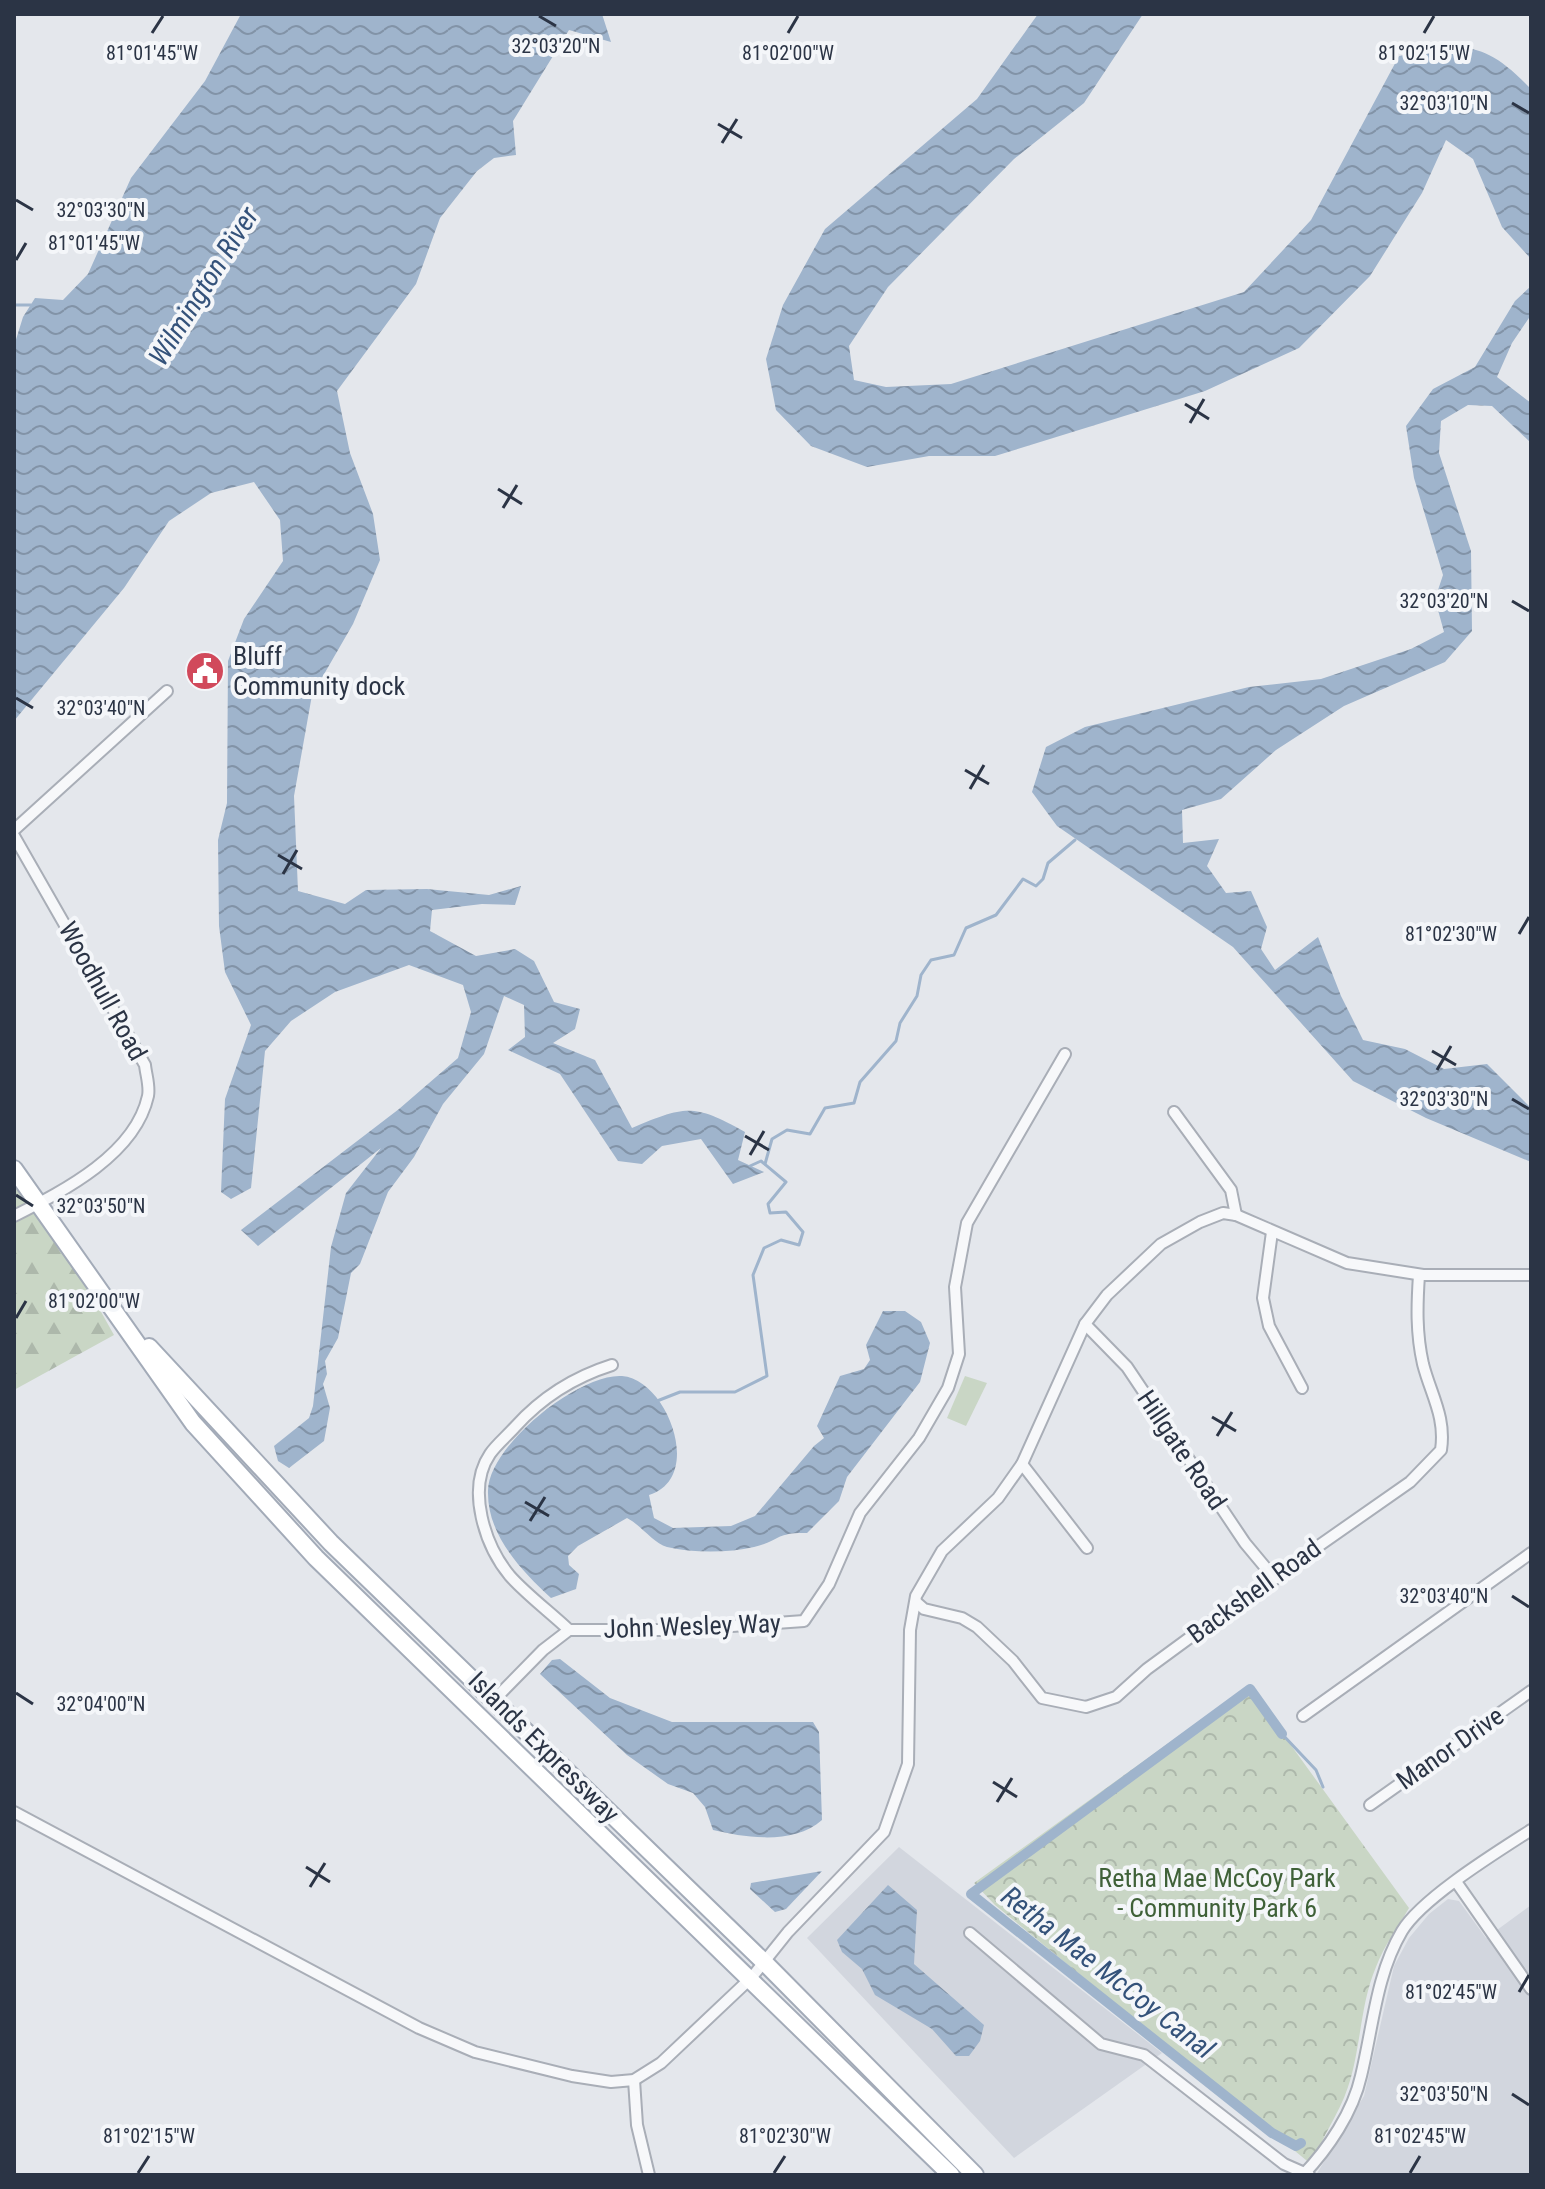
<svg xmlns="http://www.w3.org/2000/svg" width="1545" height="2189" font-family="'Roboto Condensed',sans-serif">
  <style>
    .built { fill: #d2d6de }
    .grass { fill: #c9d6c5 }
    .forest { fill: url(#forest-firs) }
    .park { fill: url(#park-crowns) }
    .water { fill: url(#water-waves) }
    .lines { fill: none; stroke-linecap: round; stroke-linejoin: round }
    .stream { stroke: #9fb4cc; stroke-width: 3 }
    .canal { stroke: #9fb4cc; stroke-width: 10 }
    .street-casing { stroke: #a9aeb7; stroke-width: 14 }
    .primary-casing { stroke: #a3abb8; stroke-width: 20 }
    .street { stroke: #f7f8fa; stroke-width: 10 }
    .primary { stroke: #fff; stroke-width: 16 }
    .ticks { fill: none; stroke: #2b3445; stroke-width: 3 }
    .labels { text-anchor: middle; stroke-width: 8; stroke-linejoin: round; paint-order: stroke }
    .poi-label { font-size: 26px; fill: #2b3445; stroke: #f4f6f9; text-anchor: start }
    .street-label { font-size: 26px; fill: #2b3445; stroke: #f4f6f9 }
    .park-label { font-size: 26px; fill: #3f6138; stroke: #f4f6f9 }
    .water-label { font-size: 28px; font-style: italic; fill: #34527a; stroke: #f4f6f9 }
    .ticks-label { font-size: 20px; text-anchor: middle; fill: #2b3445; stroke: #f4f6f9; stroke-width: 8; stroke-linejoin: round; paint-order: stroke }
  </style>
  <defs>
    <pattern id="forest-firs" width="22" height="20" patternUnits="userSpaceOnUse" patternTransform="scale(2)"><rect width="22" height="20" fill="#c9d6c5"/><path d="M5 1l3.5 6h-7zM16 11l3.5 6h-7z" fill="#adb8ab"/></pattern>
    <pattern id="park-crowns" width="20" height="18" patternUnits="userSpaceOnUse" patternTransform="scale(2)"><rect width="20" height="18" fill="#c9d6c5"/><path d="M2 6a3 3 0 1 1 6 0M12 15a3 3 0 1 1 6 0" fill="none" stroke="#adb8ab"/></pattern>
    <pattern id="water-waves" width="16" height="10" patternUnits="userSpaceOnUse" patternTransform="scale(2)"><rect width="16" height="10" fill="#9fb4cc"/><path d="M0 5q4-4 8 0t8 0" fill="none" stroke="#8293a7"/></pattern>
  </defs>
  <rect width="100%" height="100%" fill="#e4e7ec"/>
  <g class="built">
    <polygon points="899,1847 1162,2053 1014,2158 807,1938"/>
    <polygon points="1448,1899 1459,1901 1486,1938 1531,1905 1531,2175 1316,2175 1364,2096 1394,1966 1409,1938 1429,1914"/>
  </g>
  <polygon class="grass" points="965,1376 987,1383 966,1426 947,1418"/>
  <polygon class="forest" points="14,1171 72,1260 114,1335 14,1390"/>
  <path class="park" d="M1248,1686L1409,1908C1398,1927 1384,1946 1376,1967C1360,2004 1361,2049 1348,2087C1339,2115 1321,2137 1312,2165L995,1905L974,1883Z"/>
  <g class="water">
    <path d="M602,14L611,42L569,30L513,121L516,155L494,158L477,171L440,218L416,284L337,391L350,453L373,514L380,560L353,624L312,695L294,796L298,891L345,904L366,890L427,889L489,895L521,886L515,905L482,904L432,910L430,931L476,956L515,949L534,961L554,1002L580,1009L575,1029L553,1043L595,1060L632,1128C685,1106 693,1103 745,1132L738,1160L764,1172L733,1184L701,1139L662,1146L642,1164L618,1161L560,1074L508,1050L525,1037L524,1005L504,996L484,1054L443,1104L414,1157L388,1192L360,1264L351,1273L338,1338L325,1361L327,1374L323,1384L330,1408L324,1441L289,1468L278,1461L274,1446L309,1418L313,1406L331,1247L346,1193L381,1148L258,1246L241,1230L399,1109L458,1058L471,1012L463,985L409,965L335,992L291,1021L265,1051L251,1188L231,1199L221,1192L225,1099L251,1025L225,972L219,926L218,840L227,803L228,661L244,619L283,561L280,520L254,482L211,493L169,521L124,588L14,721V346L23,317L35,298L63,300L88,274L131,178L205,81L241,14Z"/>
    <path d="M1038,14H1143L1084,103L1014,159L888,287L849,346L854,380L886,387L951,384L1244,292L1311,220L1399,56C1463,43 1483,39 1531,89V259L1502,227L1473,159L1446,140L1422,193L1370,276L1299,348L1205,391L995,456H929L867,467L811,446L776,410L766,359L783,305L825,229L977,99Z"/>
    <polygon points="1531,286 1531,315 1512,343 1497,377 1531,403 1531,443 1492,406 1468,405 1441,421 1439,453 1471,551 1472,631 1445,662 1344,706 1276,750 1221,799 1182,810 1183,843 1219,839 1207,866 1226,893 1251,891 1267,927 1261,949 1275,970 1318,937 1341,996 1363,1040 1405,1049 1444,1069 1487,1064 1531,1108 1531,1162 1426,1118 1353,1081 1233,947 1057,826 1032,792 1046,747 1085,727 1249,687 1321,679 1411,649 1444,632 1435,599 1443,575 1414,478 1406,426 1433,389 1475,367 1515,301"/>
    <path d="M883,1311H905L921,1322L930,1343L920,1382L847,1477L839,1501L807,1533C776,1532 779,1541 754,1547C728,1553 693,1553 667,1547C653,1543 641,1525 627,1518L578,1546L568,1556L569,1565L579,1574L576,1589L551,1598C521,1570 487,1535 488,1491C488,1446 579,1373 622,1376C667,1379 705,1478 649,1495L654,1518L673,1528L731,1526L755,1516L814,1446L824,1438L817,1426L840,1376L864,1369L870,1360L866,1345Z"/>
    <path d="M560,1659L610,1698L672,1722H813L819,1732L822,1820C794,1845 747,1838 713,1830L705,1807L693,1793L668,1784L627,1755L540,1674L552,1660Z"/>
    <polygon points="822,1871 786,1909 775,1912 750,1889 751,1883"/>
    <polygon points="888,1885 917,1910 914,1964 984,2025 980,2041 969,2056 956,2056 932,2029 875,1995 862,1969 842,1952 837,1940"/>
  </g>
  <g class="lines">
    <g class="stream">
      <polyline points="14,305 31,305"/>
      <polyline points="765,1164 772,1139 787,1130 810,1134 825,1108 854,1103 860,1082 896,1041 900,1023 917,996 921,975 931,960 954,955 966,928 996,915 1023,879 1036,886 1043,879 1048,863 1075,840"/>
      <polyline points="657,1401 680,1392 735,1392 767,1376 753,1275 764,1248 781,1240 799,1245 803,1232 786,1212 770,1213 768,1204 786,1182 761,1161 750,1166"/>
      <polyline points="1282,1734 1316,1770 1323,1787"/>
    </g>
    <polyline class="canal" points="1282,1734 1250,1689 971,1894 1272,2133 1296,2146 1301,2143"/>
    <g class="street-casing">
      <g id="street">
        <polyline points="14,830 167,691"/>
        <path d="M14,836L145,1065C146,1075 150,1086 148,1096C135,1155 63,1191 14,1216"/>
        <polyline points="1174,1112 1231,1190 1236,1215"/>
        <polyline points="1272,1232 1263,1298 1269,1326 1302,1388"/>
        <polyline points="1085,1324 1127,1367 1245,1543 1275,1579"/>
        <polyline points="1022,1464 1087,1548"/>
        <path d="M916,1602L924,1609L962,1618L977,1627L1013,1661L1042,1698L1086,1707L1116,1697L1147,1669L1237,1603L1410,1482L1441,1450C1446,1417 1431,1395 1423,1364C1416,1333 1417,1305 1419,1275"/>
        <path d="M569,1630C550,1612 527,1595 510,1576C485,1546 466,1489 490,1454C496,1445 507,1436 515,1427C542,1397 574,1377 612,1365"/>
        <polyline points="495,1699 543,1650 569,1630 676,1630 804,1621 829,1584 860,1513 919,1438 948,1388 959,1354 955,1287 967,1223 1065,1054"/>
        <polyline points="1303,1716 1531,1553"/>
        <polyline points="1370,1805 1531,1691"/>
        <polyline points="14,1812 419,2028 475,2052 572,2076 611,2082 634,2080 661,2063 752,1977 788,1932 884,1832 908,1764 910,1630 916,1596 942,1551 998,1498 1022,1464 1085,1324 1107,1295 1161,1244 1200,1222 1223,1213 1236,1215 1347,1263 1423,1275 1531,1275"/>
        <polyline points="1457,1883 1531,1989"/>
        <polyline points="970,1933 1101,2044 1144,2055 1284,2164 1309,2175"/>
        <polyline points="634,2080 637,2125 649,2175"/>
        <path d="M1303,2175C1328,2149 1353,2112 1361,2076C1373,2027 1376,1975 1402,1931C1422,1898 1497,1852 1531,1830"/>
      </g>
    </g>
    <g class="primary-casing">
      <g id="primary">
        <polyline points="14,1169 193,1423 316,1558 951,2175"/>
        <polyline points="149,1347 331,1543 765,1963 975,2175"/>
      </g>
    </g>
    <use href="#street" class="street"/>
    <use href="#primary" class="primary"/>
  </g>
  <path class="ticks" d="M539,16L556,26M152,33L163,16M788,33L798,16M1424,33L1434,16M1512,103L1529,113M718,124L742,138M722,143L737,119M16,200L33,210M16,260L26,243M1185,404L1209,419M1190,423L1204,399M498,489L522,504M503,508L517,485M1512,601L1529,611M16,698L33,708M965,770L989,784M970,789L984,765M278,855L302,869M283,874L297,850M1519,934L1529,917M1432,1051L1456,1065M1437,1070L1451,1046M1512,1099L1529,1109M745,1136L769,1150M750,1155L764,1131M16,1195L33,1206M16,1318L26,1301M1212,1417L1236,1431M1217,1436L1232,1412M525,1502L549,1516M530,1521L545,1497M1512,1596L1529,1607M16,1693L33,1704M993,1782L1017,1797M997,1802L1012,1778M306,1867L330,1882M310,1887L325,1863M1519,1992L1529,1975M1512,2094L1529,2105M138,2173L149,2156M774,2173L785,2156M1410,2173L1420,2156"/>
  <defs>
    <g id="civic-disc" transform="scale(2)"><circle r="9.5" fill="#d1495b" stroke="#f4f6f9"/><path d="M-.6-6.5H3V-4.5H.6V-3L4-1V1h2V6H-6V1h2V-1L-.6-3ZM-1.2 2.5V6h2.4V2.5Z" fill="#fff"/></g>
  </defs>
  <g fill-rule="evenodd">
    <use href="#civic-disc" x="205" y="671"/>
  </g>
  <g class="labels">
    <g class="poi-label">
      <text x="233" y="665">Bluff<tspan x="233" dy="30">Community dock</tspan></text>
    </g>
    <g class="street-label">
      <text transform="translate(103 991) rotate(61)" y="9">Woodhull Road</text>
      <text transform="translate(1182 1450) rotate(56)" y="9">Hillgate Road</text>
      <text transform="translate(1254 1591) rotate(-36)" y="9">Backshell Road</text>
      <text transform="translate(692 1626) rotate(-2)" y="9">John Wesley Way</text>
      <text transform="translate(544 1747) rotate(45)" y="9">Islands Expressway</text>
      <text transform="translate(1450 1748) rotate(-35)" y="9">Manor Drive</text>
    </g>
    <g class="park-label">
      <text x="1217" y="1887">Retha Mae McCoy Park<tspan x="1217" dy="30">- Community Park 6</tspan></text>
    </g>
    <g class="water-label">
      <text transform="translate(203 286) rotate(-58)" y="10">Wilmington River</text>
      <text transform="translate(1108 1972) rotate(38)" y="10">Retha Mae McCoy Canal</text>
    </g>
  </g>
  <g class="ticks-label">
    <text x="556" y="53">32°03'20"N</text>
    <text x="152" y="60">81°01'45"W</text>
    <text x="788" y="60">81°02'00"W</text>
    <text x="1424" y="60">81°02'15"W</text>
    <text x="1444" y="110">32°03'10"N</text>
    <text x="101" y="217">32°03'30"N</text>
    <text x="94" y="250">81°01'45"W</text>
    <text x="1444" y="608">32°03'20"N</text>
    <text x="101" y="715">32°03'40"N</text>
    <text x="1451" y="941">81°02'30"W</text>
    <text x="1444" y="1106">32°03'30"N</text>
    <text x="101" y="1213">32°03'50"N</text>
    <text x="94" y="1308">81°02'00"W</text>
    <text x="1444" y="1603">32°03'40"N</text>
    <text x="101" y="1711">32°04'00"N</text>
    <text x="1451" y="1999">81°02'45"W</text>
    <text x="1444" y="2101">32°03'50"N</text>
    <text x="149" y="2143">81°02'15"W</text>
    <text x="785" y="2143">81°02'30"W</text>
    <text x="1420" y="2143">81°02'45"W</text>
  </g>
  <rect width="1545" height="2189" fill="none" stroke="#2b3445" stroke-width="32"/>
</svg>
